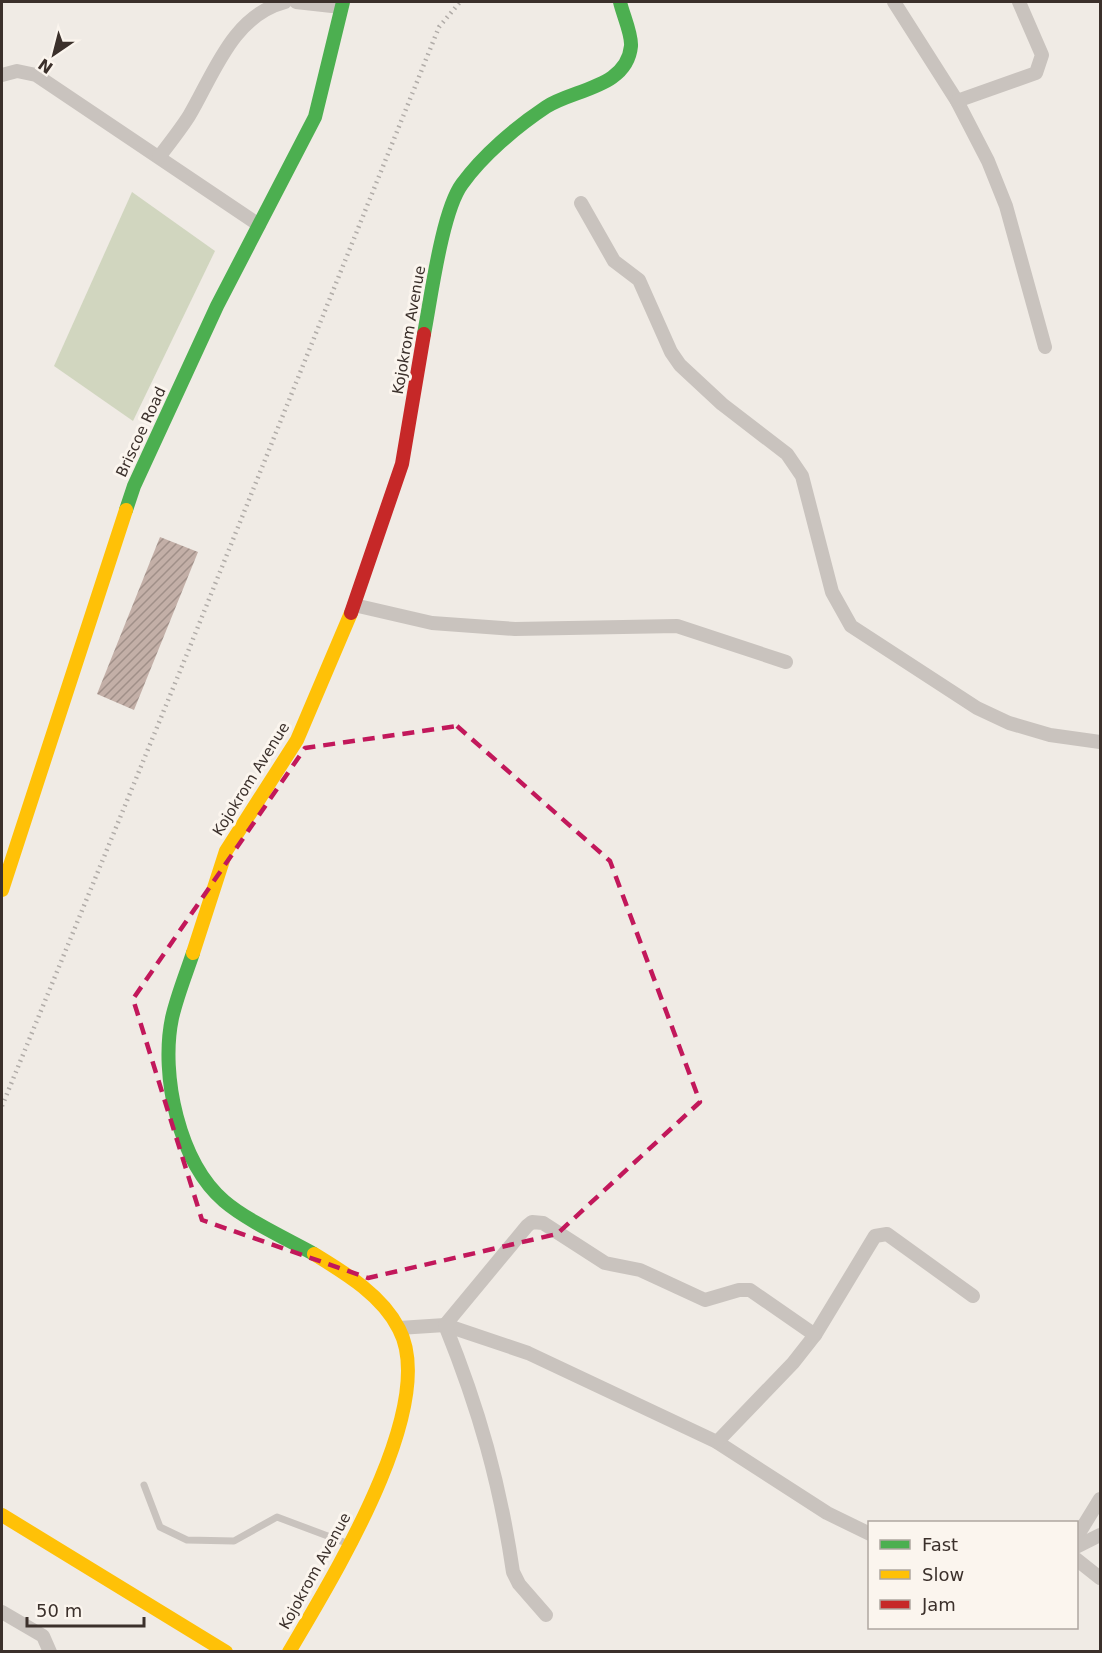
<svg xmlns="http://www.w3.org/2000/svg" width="1102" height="1653" font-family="'DejaVu Sans',sans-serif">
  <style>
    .green { fill: #d1d6bf }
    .building { fill: url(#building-hatch) }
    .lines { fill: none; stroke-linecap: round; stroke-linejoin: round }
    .lane { stroke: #c9c3be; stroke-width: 7 }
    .street { stroke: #c9c3be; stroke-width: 14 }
    .fast { stroke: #4caf50; stroke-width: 14 }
    .slow { stroke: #ffc107; stroke-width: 14 }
    .jam { stroke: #c62828; stroke-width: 14 }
    .rail { stroke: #b1aca8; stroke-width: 4.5; stroke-dasharray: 1.5 4.5; stroke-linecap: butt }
    .marked { fill: none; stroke: #c2185b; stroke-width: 4.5; stroke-dasharray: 12 8; stroke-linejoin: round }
    .labels { text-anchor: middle; stroke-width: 6; stroke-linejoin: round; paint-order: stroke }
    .street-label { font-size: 15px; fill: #3b302b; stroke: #fbf5ee }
  </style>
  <defs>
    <pattern id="building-hatch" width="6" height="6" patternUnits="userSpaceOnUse" patternTransform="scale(1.5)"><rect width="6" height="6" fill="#c3afa7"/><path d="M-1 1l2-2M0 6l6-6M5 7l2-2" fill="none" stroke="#a08f88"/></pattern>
  </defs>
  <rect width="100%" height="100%" fill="#f0ebe5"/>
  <polygon class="green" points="132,192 215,251 133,421 54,366"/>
  <polygon class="building" points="160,537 198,552 134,710 97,694"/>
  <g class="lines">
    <polyline class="lane" points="144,1485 160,1527 187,1540 234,1541 277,1517 349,1544"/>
    <g class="street">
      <polyline points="296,2 341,7"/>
      <polyline points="894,2 957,101 988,161 1006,206 1045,347"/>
      <polyline points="2,75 17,71 36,75 259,225"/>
      <polyline points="957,101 1036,73 1042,55 1019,2"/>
      <path d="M159,157C169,144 180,130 189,116C214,74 232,16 285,2"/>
      <polyline points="581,203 614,261 639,280 671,352 680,365 722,404 787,454 802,476 832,592 851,626 977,708 1009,723 1050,735 1100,742"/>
      <polyline points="354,605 432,623 515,629 677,626 786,662"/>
      <polyline points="399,1328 445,1325 528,1353 717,1442 827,1513 870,1534"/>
      <polyline points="717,1442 793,1363 815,1335 875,1236 887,1234 973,1296"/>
      <polyline points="1076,1538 1100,1499"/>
      <polyline points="1076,1547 1100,1535"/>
      <polyline points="1076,1559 1100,1578"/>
      <polyline points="2,1612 43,1636 50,1652"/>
      <path d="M546,1615L519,1584L513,1572C500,1483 479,1409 445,1325L527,1226L532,1222L543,1223L605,1263L640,1270L705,1300L739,1290H750L815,1335"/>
    </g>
    <g class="fast">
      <path d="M424,334C431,298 442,211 462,184C483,155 516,127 546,107C573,89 627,88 631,46C632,34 623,15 620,2"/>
      <polyline points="126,510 134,486 217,306 315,117 343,2"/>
      <path d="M193,953C186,974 177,996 172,1018C160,1075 179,1162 224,1201C246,1220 287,1239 314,1254"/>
    </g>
    <g class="slow">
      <polyline points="2,890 126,510"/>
      <polyline points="193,953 226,851 297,740 351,613"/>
      <polyline points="2,1515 226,1652"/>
      <path d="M289,1652C329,1583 440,1407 399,1329C382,1295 345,1273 314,1254"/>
    </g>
    <polyline class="jam" points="351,613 402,464 424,334"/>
    <polyline class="rail" points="2,1106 187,654 439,27 460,2"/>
  </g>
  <path class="marked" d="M457,726L610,861L700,1102L557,1234L368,1278L202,1220L133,999L305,748Z"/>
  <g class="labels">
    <g class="street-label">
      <text transform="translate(409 330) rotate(-80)" y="5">Kojokrom Avenue</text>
      <text transform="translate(141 432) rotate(-65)" y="5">Briscoe Road</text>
      <text transform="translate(251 779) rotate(-58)" y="5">Kojokrom Avenue</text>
      <text transform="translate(315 1571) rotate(-61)" y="5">Kojokrom Avenue</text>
    </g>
  </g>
  <rect width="1102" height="1653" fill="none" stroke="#3b302b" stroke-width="6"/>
  <rect x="868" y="1521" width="210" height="108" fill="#fbf5ee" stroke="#aea6a0" stroke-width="1.5"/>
  <rect x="880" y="1540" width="30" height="9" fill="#4caf50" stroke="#aea6a0" stroke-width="1.5"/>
  <text x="922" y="1551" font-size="18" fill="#3b302b">Fast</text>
  <rect x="880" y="1570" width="30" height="9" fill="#ffc107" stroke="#aea6a0" stroke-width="1.5"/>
  <text x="922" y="1581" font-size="18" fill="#3b302b">Slow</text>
  <rect x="880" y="1600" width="30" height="9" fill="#c62828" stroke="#aea6a0" stroke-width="1.5"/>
  <text x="922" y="1611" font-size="18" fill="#3b302b">Jam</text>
  <g transform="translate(54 54) rotate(215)" stroke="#fbf5ee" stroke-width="4.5" paint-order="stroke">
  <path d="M0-4.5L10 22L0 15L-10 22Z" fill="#3b302b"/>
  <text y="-9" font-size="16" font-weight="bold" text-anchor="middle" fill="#3b302b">N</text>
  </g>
  <path d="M27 1617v9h117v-9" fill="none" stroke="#3b302b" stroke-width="3"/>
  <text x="36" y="1617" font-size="18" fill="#3b302b" stroke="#fbf5ee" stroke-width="4.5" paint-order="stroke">50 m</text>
</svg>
